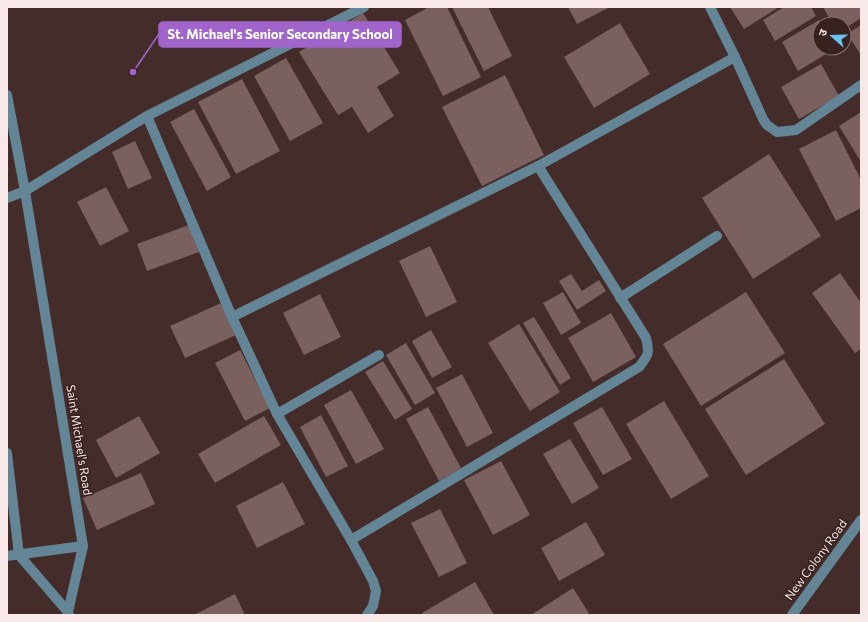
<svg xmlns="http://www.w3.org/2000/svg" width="868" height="622" font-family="Commissioner,'Noto Sans Devanagari',sans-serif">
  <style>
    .building { fill: #7a605e }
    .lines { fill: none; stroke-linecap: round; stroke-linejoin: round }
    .minor { stroke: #648596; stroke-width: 10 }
    .labels { text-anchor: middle; stroke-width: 3; stroke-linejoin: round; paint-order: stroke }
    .street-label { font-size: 12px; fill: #f8e8e7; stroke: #382220 }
    .leader { fill: none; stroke: #a064cb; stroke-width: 1.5 }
    .callout-dot { fill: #a064cb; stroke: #382220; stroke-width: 1.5 }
    .callout { fill: #a064cb; stroke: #a064cb; stroke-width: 1.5 }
    .callout-label { font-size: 13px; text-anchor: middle; font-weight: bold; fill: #fff }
  </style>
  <rect width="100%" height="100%" fill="#432c2a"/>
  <g class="building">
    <polygon points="429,7 447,7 481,77 443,96 405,20"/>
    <polygon points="452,7 488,7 512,56 484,71"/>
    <polygon points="568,7 610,7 577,24"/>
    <polygon points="730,7 779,7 744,29"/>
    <polygon points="784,7 811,7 816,16 775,41 763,20"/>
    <polygon points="823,7 861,7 861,18 844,29 844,24 833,24"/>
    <polygon points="363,13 400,73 377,87 394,116 368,133 352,107 338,115 299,52"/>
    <polygon points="819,20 821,24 820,24 820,48 836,48 798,71 782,42"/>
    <polygon points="620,23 650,74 594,108 564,57"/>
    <polygon points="861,25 861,55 847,34"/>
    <polygon points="286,58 323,123 290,141 254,76"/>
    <polygon points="821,64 839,96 799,119 781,87"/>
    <polygon points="505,75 544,155 482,186 442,107"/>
    <polygon points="242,79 280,151 236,174 198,102"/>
    <polygon points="194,109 231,177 207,191 170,122"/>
    <polygon points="861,112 861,162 839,126"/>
    <polygon points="836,130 861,180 861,208 836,221 799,149"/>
    <polygon points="135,141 152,178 128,189 112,152"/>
    <polygon points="769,154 821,236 753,279 702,198"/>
    <polygon points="106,187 129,231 100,246 77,202"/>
    <polygon points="189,225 199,252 147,271 137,244"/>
    <polygon points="430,246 457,302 426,317 399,261"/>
    <polygon points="840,273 861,303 861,349 855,353 812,293"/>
    <polygon points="571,274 582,291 599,280 606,291 577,310 559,281"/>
    <polygon points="563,292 581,323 561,335 543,303"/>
    <polygon points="746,292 785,353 701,406 663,344"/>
    <polygon points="320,294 341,337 304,355 283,313"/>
    <polygon points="221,303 236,335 185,358 170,326"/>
    <polygon points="611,313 636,357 593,382 568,338"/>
    <polygon points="534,317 571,378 560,385 523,323"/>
    <polygon points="519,324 560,392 530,411 488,343"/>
    <polygon points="431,330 452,367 432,378 412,341"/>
    <polygon points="406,343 435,393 415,405 386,355"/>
    <polygon points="240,350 270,408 245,421 215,363"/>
    <polygon points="784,359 825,424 746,475 705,409"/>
    <polygon points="383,361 412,409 395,420 365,372"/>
    <polygon points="462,374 493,433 467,447 436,388"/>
    <polygon points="351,390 384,449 356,464 324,405"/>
    <polygon points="664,401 709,476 671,499 626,424"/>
    <polygon points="428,407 461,468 439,481 406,419"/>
    <polygon points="602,407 632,459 603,475 573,423"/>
    <polygon points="321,415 348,466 326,477 300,427"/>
    <polygon points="139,416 160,453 116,478 96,440"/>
    <polygon points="264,416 281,445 215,483 198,454"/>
    <polygon points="570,439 599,488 572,504 543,454"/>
    <polygon points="501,461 530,515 493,535 464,480"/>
    <polygon points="141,473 155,504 97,530 83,498"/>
    <polygon points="283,482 305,524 257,548 236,506"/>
    <polygon points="440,509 467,563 439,577 411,523"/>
    <polygon points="586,522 605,555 559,581 541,548"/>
    <polygon points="475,582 494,615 423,615 422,613"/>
    <polygon points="573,588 590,615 531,615"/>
    <polygon points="235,594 245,615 194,615"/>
  </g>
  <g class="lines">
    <g class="minor">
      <polyline points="710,7 735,57 763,119 767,125 777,132 796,130 861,85"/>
      <polyline points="7,95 25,191 83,546 68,612 69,615"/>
      <polyline points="147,116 232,317 277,414 351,540 373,581 376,591 373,606 367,615"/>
      <polyline points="7,198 25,191 147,116 364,7"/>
      <polyline points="620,298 717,236"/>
      <polyline points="232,317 538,166 735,57"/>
      <polyline points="277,414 379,355"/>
      <polyline points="7,453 19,555 68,612"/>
      <path d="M351,540L639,367C648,356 650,353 646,338L538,166"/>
      <polyline points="7,556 83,546"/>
      <polyline points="792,615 861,520"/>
    </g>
  </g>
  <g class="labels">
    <g class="street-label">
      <text transform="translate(79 440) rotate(81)" y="4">Saint Michael's Road</text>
      <text transform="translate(816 560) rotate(-54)" y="4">New Colony Road</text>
    </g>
  </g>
  <path class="leader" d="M133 72L159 34"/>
  <circle class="callout-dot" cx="133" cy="72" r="4"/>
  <rect class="callout" x="159" y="22" width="242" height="25" rx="4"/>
  <g class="callout-label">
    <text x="280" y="39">St. Michael's Senior Secondary School</text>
  </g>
  <rect width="868" height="622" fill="none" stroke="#f8e8e7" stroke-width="16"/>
  <g transform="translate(832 36) rotate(290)"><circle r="19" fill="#382220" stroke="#857170"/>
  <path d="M0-3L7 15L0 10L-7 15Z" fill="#67c4f0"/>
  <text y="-6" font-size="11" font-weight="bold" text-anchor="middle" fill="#f8e8e7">उ</text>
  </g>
</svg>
